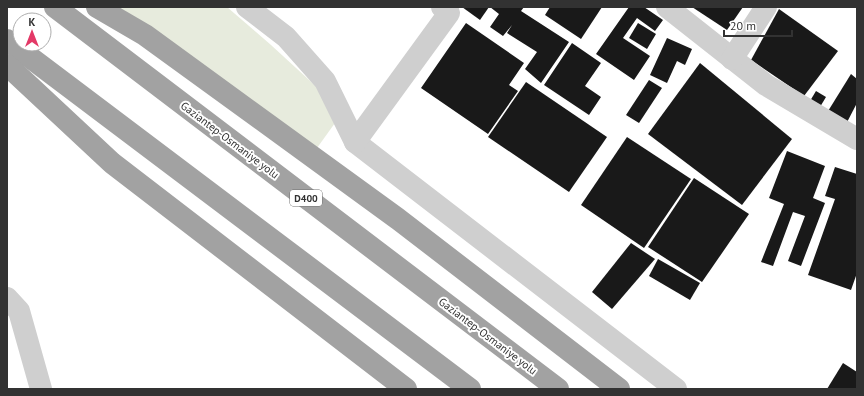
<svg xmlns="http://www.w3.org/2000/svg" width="864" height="396" font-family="'PT Sans',sans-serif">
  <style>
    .green { fill: #e7ebdd }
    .building { fill: #191919 }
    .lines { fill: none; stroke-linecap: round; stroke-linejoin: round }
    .minor { stroke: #cfcfcf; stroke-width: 22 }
    .trunk { stroke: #a2a2a2; stroke-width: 22 }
    .labels { text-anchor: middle; stroke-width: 4; stroke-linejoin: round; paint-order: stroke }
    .shield { fill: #fff; stroke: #707070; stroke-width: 1 }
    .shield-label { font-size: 10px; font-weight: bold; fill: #323232 }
    .street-label { font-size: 11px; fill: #323232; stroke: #fff }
  </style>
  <rect width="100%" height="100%" fill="#fff"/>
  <polygon class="green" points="117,7 227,7 271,45 320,90 335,123 317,148"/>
  <g class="building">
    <polygon points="462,7 489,7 480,20"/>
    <polygon points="490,7 524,7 521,11 569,42 541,83 525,69 537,52 507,33 512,25 503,36 490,27 499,14"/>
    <polygon points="550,7 602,7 581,39 545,15"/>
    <polygon points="629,7 644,7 663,20 655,31 637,18 623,38 650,56 634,80 596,54"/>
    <polygon points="692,7 743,7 727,30"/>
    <polygon points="779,9 838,51 804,96 751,60"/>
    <polygon points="466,23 524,63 509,85 518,91 488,134 421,88"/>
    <polygon points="638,23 656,34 647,49 629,38"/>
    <polygon points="667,38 692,49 685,65 677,61 667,83 650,75"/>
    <polygon points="572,43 601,63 585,86 601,97 589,115 544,85"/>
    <polygon points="700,63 792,139 742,205 648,134"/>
    <polygon points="851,74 857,79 857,103 844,128 825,116"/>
    <polygon points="649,80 662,88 639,123 626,115"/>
    <polygon points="526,82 607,137 569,192 488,137"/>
    <polygon points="816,91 826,97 817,112 807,106"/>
    <polygon points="627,137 691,179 644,248 581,205"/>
    <polygon points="787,151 825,166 813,198 825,203 801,266 788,261 805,216 793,212 773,266 761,262 784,204 769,198"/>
    <polygon points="835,167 857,174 857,273 851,290 808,275 835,199 825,196"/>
    <polygon points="694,178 749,214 702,282 648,247"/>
    <polygon points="631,243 655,259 612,309 592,292"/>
    <polygon points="658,259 700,283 690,300 649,276"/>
    <polygon points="843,363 857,372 857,389 827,389"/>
  </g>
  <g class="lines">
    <g class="minor">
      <polyline points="247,7 286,37 325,81 355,142 676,389"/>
      <polyline points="667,7 766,85 857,139"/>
      <polyline points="732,59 766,7"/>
      <polyline points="355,142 449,13 442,7"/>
      <polyline points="7,298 19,311 41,389"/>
    </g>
    <g class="trunk">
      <polyline points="55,7 558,389"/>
      <polyline points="97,7 145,35 398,219 619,389"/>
      <polyline points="7,40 470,389"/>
      <polyline points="7,65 112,163 406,389"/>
    </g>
  </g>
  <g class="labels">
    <rect class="shield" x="290" y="190" width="32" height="16" rx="3"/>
    <g class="shield-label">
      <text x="306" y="202">D400</text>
    </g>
    <g class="street-label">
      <text transform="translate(230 140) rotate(37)" y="4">Gaziantep-Osmaniye yolu</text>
      <text transform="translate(488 336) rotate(37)" y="4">Gaziantep-Osmaniye yolu</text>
    </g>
  </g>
  <rect width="864" height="396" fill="none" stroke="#323232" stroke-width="16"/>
  <g transform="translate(32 32)"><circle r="19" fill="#ffffff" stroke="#adadad"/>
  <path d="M0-3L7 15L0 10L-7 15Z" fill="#e33967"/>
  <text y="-6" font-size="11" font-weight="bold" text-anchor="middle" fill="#323232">K</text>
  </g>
  <path d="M724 30v6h68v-6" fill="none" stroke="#323232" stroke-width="2"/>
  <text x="730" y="30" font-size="12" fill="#323232" stroke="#ffffff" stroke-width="3" paint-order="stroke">20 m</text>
</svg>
